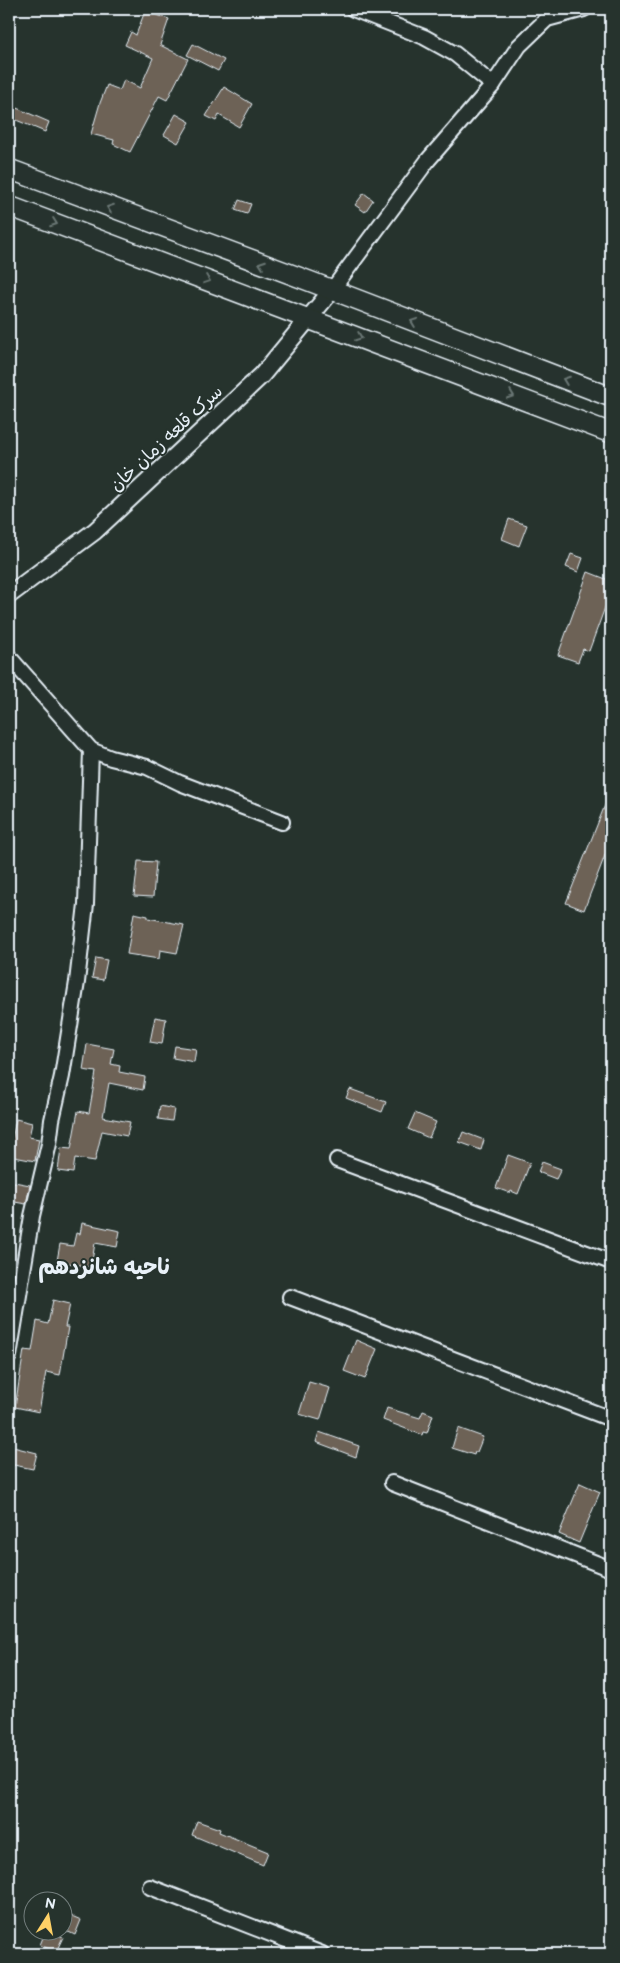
<svg xmlns="http://www.w3.org/2000/svg" width="620" height="1963" font-family="'Balsamiq Sans','Playpen Sans Arabic',sans-serif">
  <style>
    .building { fill: #6d6257; stroke: #e8f1f8 }
    .lines { fill: none; stroke-linecap: round; stroke-linejoin: round }
    .minor-casing { stroke: #e8f1f8; stroke-width: 18 }
    .tertiary-casing { stroke: #e8f1f8; stroke-width: 20 }
    .secondary-casing { stroke: #e8f1f8; stroke-width: 22 }
    .minor { stroke: #26332d; stroke-width: 14 }
    .tertiary { stroke: #26332d; stroke-width: 16 }
    .secondary { stroke: #26332d; stroke-width: 19 }
    .oneway { stroke: #6a7674 }
    .labels { text-anchor: middle; stroke-width: 4; stroke-linejoin: round; paint-order: stroke }
    .street-label { font-size: 18px; fill: #e8f1f8; stroke: #26332d }
    .district-label { font-size: 22px; font-weight: bold; fill: #e8f1f8; stroke: #26332d }
  </style>
  <rect width="100%" height="100%" fill="#26332d"/>
  <filter id="ink" filterUnits="userSpaceOnUse"><feTurbulence type="fractalNoise" baseFrequency=".02" numOctaves="2"/><feDisplacementMap in="SourceGraphic" scale="10" xChannelSelector="R" yChannelSelector="G"/><feConvolveMatrix kernelMatrix="1 2 1 2 8 2 1 2 1" color-interpolation-filters="sRGB"/></filter>
  <g filter="url(#ink)">
    <g class="building">
      <polygon points="145,11 169,19 160,45 188,59 167,100 159,96 130,152 113,144 114,140 91,134 100,103 107,85 120,90 124,80 140,88 153,58 125,45 131,32 136,35"/>
      <polygon points="193,44 224,60 218,71 187,55"/>
      <polygon points="224,87 252,104 239,127 219,115 216,121 206,116"/>
      <polygon points="12,106 49,122 45,132 9,117"/>
      <polygon points="176,114 190,122 178,143 164,135"/>
      <polygon points="364,193 373,200 365,212 355,205"/>
      <polygon points="239,200 251,204 247,214 235,210"/>
      <polygon points="509,519 527,525 519,546 502,539"/>
      <polygon points="571,554 583,558 578,572 566,567"/>
      <polygon points="588,572 611,581 611,591 589,651 583,649 578,662 558,655"/>
      <polygon points="611,790 611,840 584,910 566,903"/>
      <polygon points="138,861 156,862 153,897 134,896"/>
      <polygon points="134,913 148,916 148,918 184,925 177,953 160,950 159,959 127,954"/>
      <polygon points="96,958 107,960 103,980 92,978"/>
      <polygon points="155,1017 166,1019 162,1044 150,1042"/>
      <polygon points="87,1044 114,1049 111,1064 120,1066 119,1072 145,1077 143,1090 109,1083 103,1117 130,1122 127,1136 102,1131 95,1161 75,1158 73,1173 58,1171 61,1148 71,1149 78,1111 89,1113 96,1072 83,1070"/>
      <polygon points="175,1046 196,1049 194,1062 173,1058"/>
      <polygon points="350,1089 386,1102 382,1112 346,1098"/>
      <polygon points="160,1106 174,1109 172,1121 158,1119"/>
      <polygon points="415,1113 436,1122 429,1138 408,1129"/>
      <polygon points="16,1119 32,1123 29,1137 39,1139 35,1161 9,1156"/>
      <polygon points="463,1132 484,1140 481,1150 459,1142"/>
      <polygon points="508,1155 530,1163 518,1194 511,1191 510,1193 496,1188"/>
      <polygon points="542,1162 561,1169 556,1179 538,1172"/>
      <polygon points="9,1181 30,1185 26,1204 9,1201"/>
      <polygon points="82,1223 120,1231 117,1247 95,1243 91,1267 57,1261 60,1244 73,1246 76,1233 80,1234"/>
      <polygon points="53,1300 70,1304 65,1327 68,1327 60,1375 46,1372 39,1412 15,1407 24,1350 32,1351 37,1321 48,1324"/>
      <polygon points="356,1340 377,1349 365,1379 344,1371"/>
      <polygon points="309,1382 330,1388 320,1420 299,1414"/>
      <polygon points="387,1408 420,1418 423,1411 433,1415 427,1433 423,1432 422,1435 383,1420"/>
      <polygon points="458,1428 483,1437 477,1452 475,1452 474,1455 452,1448"/>
      <polygon points="319,1432 359,1446 356,1457 316,1442"/>
      <polygon points="9,1446 37,1453 33,1469 9,1464"/>
      <polygon points="580,1483 600,1492 579,1543 559,1534"/>
      <polygon points="197,1821 220,1829 219,1832 268,1852 263,1865 192,1835"/>
      <polygon points="67,1914 81,1920 75,1935 62,1929"/>
      <polygon points="46,1930 63,1937 56,1952 40,1945"/>
    </g>
    <g class="lines">
      <g class="minor-casing">
        <g id="minor">
          <polyline points="353,9 424,37 455,54 493,85"/>
          <polyline points="332,290 428,160 493,85 519,46 547,19 584,9"/>
          <polyline points="9,657 91,750 111,758 147,767 180,783 282,822"/>
          <polyline points="337,1160 611,1262"/>
          <polyline points="290,1297 611,1419"/>
          <polyline points="9,1356 32,1216 49,1144 52,1120 62,1076 77,982 86,904 91,750"/>
          <polyline points="392,1483 611,1569"/>
          <polyline points="150,1887 322,1954"/>
        </g>
      </g>
      <g class="tertiary-casing">
        <polyline id="tertiary" points="9,595 95,531 262,375 332,290"/>
      </g>
      <g class="secondary-casing">
        <g id="secondary">
          <polyline points="9,169 309,281 611,397"/>
          <polyline points="9,206 611,433"/>
        </g>
      </g>
      <use href="#minor" class="minor"/>
      <use href="#tertiary" class="tertiary"/>
      <use href="#secondary" class="secondary"/>
    </g>
    <defs><path id="oneway-chevron" d="M-2-3.5L2.5 0L-2 3.5" fill="none" stroke-width="1.6" stroke-linecap="round" stroke-linejoin="round" transform="scale(1.25)"/></defs>
    <g class="oneway">
      <use href="#oneway-chevron" transform="translate(110 208) rotate(-159)"/>
      <use href="#oneway-chevron" transform="translate(54 223) rotate(20)"/>
      <use href="#oneway-chevron" transform="translate(262 264) rotate(-160)"/>
      <use href="#oneway-chevron" transform="translate(207 280) rotate(20)"/>
      <use href="#oneway-chevron" transform="translate(414 322) rotate(-159)"/>
      <use href="#oneway-chevron" transform="translate(359 337) rotate(21)"/>
      <use href="#oneway-chevron" transform="translate(566 380) rotate(-159)"/>
      <use href="#oneway-chevron" transform="translate(511 395) rotate(21)"/>
    </g>
  </g>
  <g class="labels">
    <g class="street-label">
      <text transform="translate(166 438) rotate(-43)" y="6">سرک قلعه زمان خان</text>
    </g>
    <g class="district-label">
      <text x="104" y="1274">ناحیه شانزدهم</text>
    </g>
  </g>
  <rect width="620" height="1963" fill="none" stroke="#26332d" stroke-width="30"/>
  <rect x="15" y="15" width="590" height="1933" fill="none" stroke="#e8f1f8" stroke-width="2" filter="url(#ink)"/>
  <g transform="translate(48 1916) rotate(11)"><circle r="24" fill="#26332d" stroke="#747f7e"/>
  <path d="M0-4L9 19L0 12L-9 19Z" fill="#ffd166"/>
  <text y="-8" font-size="14" font-weight="bold" text-anchor="middle" fill="#e8f1f8">N</text>
  </g>
</svg>
